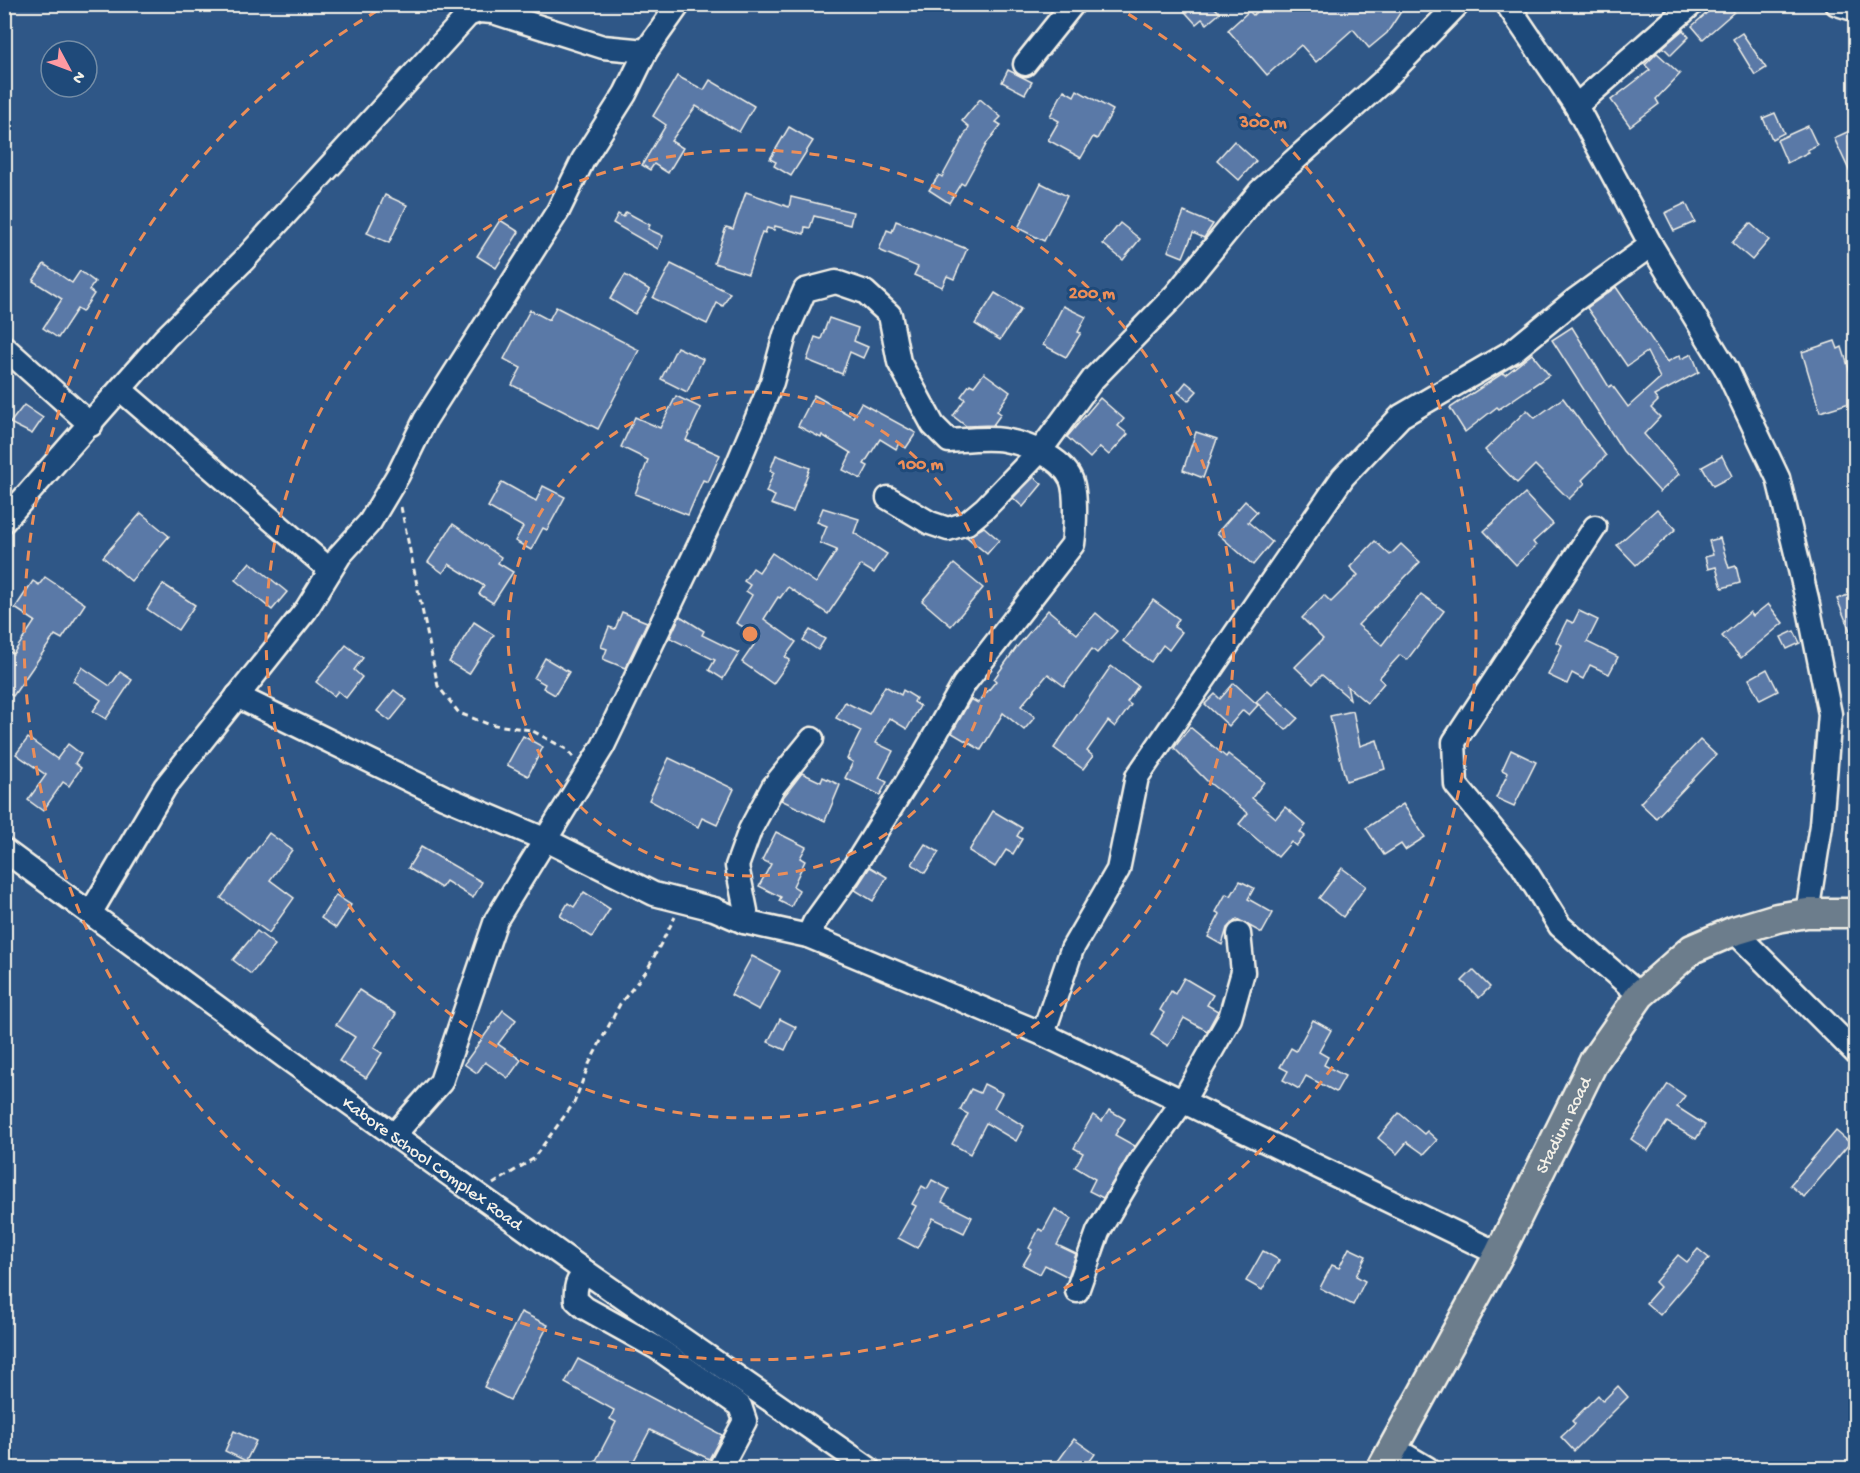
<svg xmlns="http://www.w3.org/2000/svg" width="1860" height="1473" font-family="'Gochi Hand',sans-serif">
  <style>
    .building { fill: #5a79a7; stroke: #f4f1e8; stroke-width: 1.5 }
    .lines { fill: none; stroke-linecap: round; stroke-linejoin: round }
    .minor-casing { stroke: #f4f1e8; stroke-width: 27 }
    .major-casing { stroke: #f4f1e8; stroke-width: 33 }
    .path { stroke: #f4f1e8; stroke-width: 3; stroke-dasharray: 6 4.5; stroke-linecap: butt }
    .minor { stroke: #1f4a7a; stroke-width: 22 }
    .major { stroke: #6c7d8c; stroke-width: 28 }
    .ring { fill: none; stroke: #ec8e59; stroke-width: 3; stroke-dasharray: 10 8 }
    .labels { text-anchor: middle; stroke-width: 6; stroke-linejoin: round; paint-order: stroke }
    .street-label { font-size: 18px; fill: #f4f1e8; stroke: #1f4a7a }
    .centre { fill: #ec8e59; stroke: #1f4a7a; stroke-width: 3 }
    .ring-label { font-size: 18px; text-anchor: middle; font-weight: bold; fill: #ec8e59; stroke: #1f4a7a; stroke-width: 6; stroke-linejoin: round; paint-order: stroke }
  </style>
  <rect width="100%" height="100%" fill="#2f5787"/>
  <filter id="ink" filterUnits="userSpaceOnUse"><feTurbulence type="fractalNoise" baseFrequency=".0167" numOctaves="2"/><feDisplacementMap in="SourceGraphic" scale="12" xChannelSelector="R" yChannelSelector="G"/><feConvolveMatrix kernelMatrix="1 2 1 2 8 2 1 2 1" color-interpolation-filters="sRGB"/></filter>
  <g filter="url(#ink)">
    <g class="building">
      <polygon points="1178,4 1219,4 1215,8 1220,13 1207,24 1202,19 1196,24"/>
      <polygon points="1265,4 1406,4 1387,33 1369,48 1353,29 1316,62 1301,45 1267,75 1228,30 1249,11 1253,15"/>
      <polygon points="1717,4 1727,4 1734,12 1703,39 1692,26"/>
      <polygon points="1683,30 1689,37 1671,55 1663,47"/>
      <polygon points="1742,33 1766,68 1755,75 1733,39"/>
      <polygon points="1657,53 1680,74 1656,99 1659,104 1630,126 1611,100 1650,70 1645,65"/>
      <polygon points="1008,70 1032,82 1025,94 1002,82"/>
      <polygon points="677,76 704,90 710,80 754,106 739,132 696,106 671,141 683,148 668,173 654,164 650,170 642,165 666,125 653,116"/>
      <polygon points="1064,90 1074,96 1077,90 1113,110 1097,139 1093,137 1081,158 1048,140 1059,121 1050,116"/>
      <polygon points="980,99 1001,117 996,122 1001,125 987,143 964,185 961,183 949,203 929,190 939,175 942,177 969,127 962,121"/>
      <polygon points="1775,113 1784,133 1772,139 1763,118"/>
      <polygon points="1808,126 1817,145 1807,150 1809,152 1787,163 1777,140"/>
      <polygon points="789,127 813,141 791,176 774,166 776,162 770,159"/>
      <polygon points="1856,128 1856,185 1834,138"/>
      <polygon points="1234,141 1256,161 1239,180 1217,160"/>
      <polygon points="1041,183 1067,196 1044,241 1018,228"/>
      <polygon points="746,192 789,207 791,197 853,212 850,225 814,216 810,228 805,227 804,234 775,226 774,230 767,228 765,233 762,232 748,274 714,263 726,227 733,229"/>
      <polygon points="385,195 407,205 389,243 367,233"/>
      <polygon points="1686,203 1695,222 1674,231 1665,213"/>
      <polygon points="626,212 650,225 648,229 663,236 658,249 613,223 618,214 623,217"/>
      <polygon points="1184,212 1213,224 1204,238 1193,233 1183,257 1168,251"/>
      <polygon points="500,220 519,232 496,268 477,256"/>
      <polygon points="896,221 967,249 954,279 947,276 942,287 914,275 918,267 879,250 887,230 892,232"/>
      <polygon points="1120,223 1140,239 1123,260 1103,244"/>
      <polygon points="1750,223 1769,240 1752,260 1732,243"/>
      <polygon points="44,264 72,283 80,271 95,282 89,290 94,294 82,312 77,309 58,338 43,328 62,299 33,281"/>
      <polygon points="671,264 730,293 723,306 717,303 707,324 653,298"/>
      <polygon points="625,275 650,290 635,314 610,299"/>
      <polygon points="1616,287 1667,362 1680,355 1681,359 1692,354 1699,372 1654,396 1658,401 1651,408 1660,417 1644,434 1679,474 1660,492 1623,451 1552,340 1572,327 1609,387 1612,385 1628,407 1660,378 1647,352 1627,366 1587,308"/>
      <polygon points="995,293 1021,309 1000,340 975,324"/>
      <polygon points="1063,306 1086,317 1078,332 1081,333 1066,357 1043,345"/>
      <polygon points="556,307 639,350 598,429 512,385 521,368 504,359 530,310 549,320"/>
      <polygon points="829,318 858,328 854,341 868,347 863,358 850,352 842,374 807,360 815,337 821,339"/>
      <polygon points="1835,341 1838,349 1842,347 1856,391 1856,401 1820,412 1802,352"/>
      <polygon points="677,347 703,359 687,392 661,379"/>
      <polygon points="1532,354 1549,375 1499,409 1497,407 1465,432 1450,408 1503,373 1505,375"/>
      <polygon points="984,373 1010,392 997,411 1001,414 993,425 966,426 953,416 965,399 961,396 970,384 974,386"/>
      <polygon points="1186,382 1197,391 1188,401 1178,392"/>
      <polygon points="814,395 853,417 861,403 916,433 906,448 899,443 896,449 880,439 864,464 868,466 861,479 843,470 851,453 822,435 821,438 798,426"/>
      <polygon points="676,396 701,408 686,440 720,455 708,482 703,480 688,515 635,494 648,460 621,447 635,417 660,428"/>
      <polygon points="1100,398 1124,419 1118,426 1128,434 1109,455 1100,447 1090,458 1067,437"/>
      <polygon points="1563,398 1606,456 1582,480 1585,483 1569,499 1535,465 1517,483 1485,450 1527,410 1535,418"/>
      <polygon points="24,405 43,418 32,434 10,423"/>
      <polygon points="1196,432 1217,439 1203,478 1183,470"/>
      <polygon points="776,455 810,468 793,512 771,504 775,496 766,492 774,472 770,471"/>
      <polygon points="1722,456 1732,476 1713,486 1702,467"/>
      <polygon points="1034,477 1042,484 1023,507 1013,498"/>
      <polygon points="502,482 536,501 543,486 565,497 547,530 543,528 531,550 515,541 523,527 488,507"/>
      <polygon points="1525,494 1553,524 1533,542 1536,546 1516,565 1484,531"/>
      <polygon points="1245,501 1257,512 1248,522 1272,542 1253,565 1217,533"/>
      <polygon points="823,508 859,519 854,533 887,554 874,573 861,565 828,614 788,587 780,598 778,597 764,619 796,642 785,657 790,660 773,684 742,662 760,636 736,623 752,595 746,591 750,585 744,581 753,568 759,572 772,553 816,583 837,550 820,543 827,526 817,522"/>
      <polygon points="1657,509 1676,529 1636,565 1617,545"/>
      <polygon points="141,513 169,536 131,581 103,557"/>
      <polygon points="453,524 501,557 498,563 513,572 493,603 479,594 484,586 449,564 443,573 428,562"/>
      <polygon points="984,527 999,540 987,554 967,537"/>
      <polygon points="1720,538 1729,568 1736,566 1740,583 1722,588 1716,567 1708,569 1705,557 1713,555 1709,541"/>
      <polygon points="1375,541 1390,555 1401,544 1420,562 1358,625 1382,645 1421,594 1444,611 1407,660 1400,655 1379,678 1384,683 1367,703 1347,686 1350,699 1322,675 1313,684 1295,667 1323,639 1302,618 1324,595 1331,602 1358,575 1350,567"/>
      <polygon points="250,562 287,592 272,610 235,580"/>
      <polygon points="954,564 983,588 951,626 922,601"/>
      <polygon points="45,577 85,604 62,639 55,635 13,696 4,690 4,648 13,654 35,621 15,608 33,581 39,585"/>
      <polygon points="163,584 195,605 178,630 147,609"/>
      <polygon points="1856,592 1856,643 1855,643 1837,599"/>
      <polygon points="1153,600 1179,619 1174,627 1182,632 1169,650 1163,645 1151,662 1123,641"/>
      <polygon points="1768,604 1783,623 1741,658 1722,636 1750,612 1753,616"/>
      <polygon points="1048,610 1077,634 1096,613 1117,631 1097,653 1092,649 1064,686 1048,674 1021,706 1035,717 1024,730 1003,713 981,750 952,733 971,699 978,703 996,681 994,679 1016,648"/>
      <polygon points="1579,611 1598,620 1587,642 1618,657 1609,674 1590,665 1583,679 1572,673 1567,684 1548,675 1562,645 1556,642 1567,620 1573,623"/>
      <polygon points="622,612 647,622 625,668 603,659 607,649 601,647 609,627 615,629"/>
      <polygon points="680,616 704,631 702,635 739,653 723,679 709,670 715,660 670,638"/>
      <polygon points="474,622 494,635 469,674 449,662"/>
      <polygon points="810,630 825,639 818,650 803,640"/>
      <polygon points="1794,631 1800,643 1787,649 1781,637"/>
      <polygon points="346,645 363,658 354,670 362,677 346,698 338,691 334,696 316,682"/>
      <polygon points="545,658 569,672 555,695 543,688 545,684 534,678"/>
      <polygon points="1111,666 1138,686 1127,702 1131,705 1115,727 1108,721 1087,751 1093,756 1083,769 1054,748"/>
      <polygon points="82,667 110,686 120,672 132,680 106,719 93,711 101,700 73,681"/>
      <polygon points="1767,669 1778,691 1760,700 1749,679"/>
      <polygon points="1234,683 1258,705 1249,715 1243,710 1229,726 1205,704 1215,694 1220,699"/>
      <polygon points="885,686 901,695 903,690 916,698 914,702 920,706 907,729 889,718 876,743 893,751 879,778 887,782 880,795 845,778 853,762 847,759 861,731 836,718 845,702 869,714"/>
      <polygon points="394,690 407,700 390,721 377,711"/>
      <polygon points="1268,690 1298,718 1286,730 1256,702"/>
      <polygon points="1353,711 1360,746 1377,740 1385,769 1346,781 1330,716"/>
      <polygon points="1190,727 1226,757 1228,754 1264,782 1252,798 1276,818 1285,807 1306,825 1300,832 1305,836 1296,846 1291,842 1278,857 1239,824 1248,813 1207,781 1174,748"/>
      <polygon points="523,736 543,747 528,776 507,765"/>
      <polygon points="28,738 57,759 68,744 81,754 75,763 81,768 69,786 63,782 43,811 28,800 46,775 16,754"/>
      <polygon points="1700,740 1716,755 1656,818 1640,803"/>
      <polygon points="1511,750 1536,762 1514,806 1496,798 1508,773 1502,770"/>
      <polygon points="669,758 734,789 717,825 702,818 698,827 649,800"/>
      <polygon points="802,773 821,782 823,777 840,785 825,821 781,800"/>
      <polygon points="1403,804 1425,837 1405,850 1401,844 1384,855 1366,828"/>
      <polygon points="993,811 1022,828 1017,836 1022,839 1013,854 1006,850 995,867 969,851"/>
      <polygon points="776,832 806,847 800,858 805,861 793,886 799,890 791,907 779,901 781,897 759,886 771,864 762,860"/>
      <polygon points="269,833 292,850 270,880 294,898 269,933 221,898"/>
      <polygon points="925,844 939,852 925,873 912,864"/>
      <polygon points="421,847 482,882 473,898 446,881 441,888 408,868"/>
      <polygon points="870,867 887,877 873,901 855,890"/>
      <polygon points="1342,868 1366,886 1343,917 1319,898"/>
      <polygon points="1240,881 1254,888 1248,899 1273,913 1262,933 1237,919 1227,928 1222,945 1208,937 1220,914 1216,912 1226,894 1231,896"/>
      <polygon points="584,892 610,909 592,937 560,916 568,903 574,907"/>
      <polygon points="336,895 351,905 336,928 321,918"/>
      <polygon points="257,931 275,945 251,974 233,960"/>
      <polygon points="752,956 780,971 759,1010 731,995"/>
      <polygon points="1473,970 1490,987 1479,998 1462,981"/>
      <polygon points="1184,978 1213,995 1207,1005 1218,1011 1207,1031 1184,1018 1168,1046 1151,1035 1164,1013 1160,1010 1171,991 1175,994"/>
      <polygon points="359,990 396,1014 374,1048 382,1053 366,1078 339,1061 355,1037 336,1025"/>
      <polygon points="503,1010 516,1020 498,1044 521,1060 508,1078 485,1062 477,1073 464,1064"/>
      <polygon points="780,1019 796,1027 785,1050 768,1042"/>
      <polygon points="1313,1020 1331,1030 1319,1052 1328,1057 1324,1065 1345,1076 1336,1092 1306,1076 1299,1089 1283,1080 1288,1071 1280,1067 1291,1048 1296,1051"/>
      <polygon points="984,1084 1002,1093 994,1108 1024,1126 1016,1141 986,1123 970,1154 952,1144 968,1114 960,1110 971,1089 980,1093"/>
      <polygon points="1668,1084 1685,1096 1677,1107 1705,1125 1696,1139 1667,1122 1648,1151 1631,1139"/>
      <polygon points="1109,1110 1125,1119 1115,1135 1135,1146 1103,1198 1089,1191 1095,1179 1075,1167 1083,1153 1074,1148 1093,1115 1102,1121"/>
      <polygon points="1399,1113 1424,1134 1427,1131 1437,1140 1424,1154 1407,1142 1397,1154 1378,1138"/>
      <polygon points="1836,1131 1850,1143 1804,1197 1790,1185"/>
      <polygon points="932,1180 949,1189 942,1202 972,1217 964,1233 933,1218 917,1248 898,1238 916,1206 912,1204 922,1186 927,1189"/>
      <polygon points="1055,1209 1071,1219 1057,1245 1076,1254 1068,1277 1045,1265 1040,1274 1023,1265 1032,1250 1029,1248 1039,1229 1043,1231"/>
      <polygon points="1349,1248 1366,1256 1356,1276 1365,1281 1353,1305 1320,1288 1332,1265 1339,1268"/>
      <polygon points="1698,1249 1709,1258 1660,1315 1646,1303 1660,1287 1655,1282 1678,1255 1687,1262"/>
      <polygon points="1263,1251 1279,1260 1262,1290 1246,1281"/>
      <polygon points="521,1312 548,1325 510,1400 484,1387"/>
      <polygon points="578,1359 722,1435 709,1459 650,1430 630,1468 592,1468 616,1422 610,1419 614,1410 565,1383"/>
      <polygon points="1618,1386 1628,1397 1574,1451 1561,1437 1575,1424 1572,1421 1598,1395 1603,1401"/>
      <polygon points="234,1431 256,1441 246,1461 225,1451"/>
      <polygon points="1074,1439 1095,1454 1085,1468 1053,1468"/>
    </g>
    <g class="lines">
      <g class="minor-casing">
        <g id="minor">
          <polyline points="1507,4 1576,106 1651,245 1727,370 1778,478 1807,599 1830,714 1821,825 1807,913"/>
          <polyline points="1837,4 1856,10"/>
          <polyline points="1025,64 1073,4"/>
          <polyline points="1576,106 1692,4"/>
          <polyline points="4,347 91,425"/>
          <polyline points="121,390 329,569"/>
          <polyline points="888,498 930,523 948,529 967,523 985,508 1040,451 1093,379 1175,295 1260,191 1382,82 1458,4"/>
          <polyline points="4,521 165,338 243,261 468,15 479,11 493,12 603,47 646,51"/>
          <polyline points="1595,527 1454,742 1456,785 1522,865 1560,926 1640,995"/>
          <polyline points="237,696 444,797 544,839 654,894 714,909 744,922 808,936 1043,1034 1499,1254"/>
          <path id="s1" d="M4,850L285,1057L586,1272L868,1468"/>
          <polyline points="91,912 165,787 306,610 340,555 370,522 398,475 425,420 558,211 583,160 625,94 646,51 679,4"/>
          <polyline points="744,922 746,911 737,866 750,830 773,787 812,739"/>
          <polyline points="1734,931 1856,1053"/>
          <polyline points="1043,1034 1072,949 1118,870 1137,777 1343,477 1401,416 1513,351 1575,300 1651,245"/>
          <path d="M394,1135L441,1082L496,920L603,746L735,470L772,382L785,335L805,290L836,282L865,292L890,315L899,362L933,425L949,441C966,440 987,437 1004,440C1027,444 1061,457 1071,479C1077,492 1075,529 1073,544L964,684L922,758L850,873L814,923L808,936"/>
          <path d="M586,1272C576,1281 575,1288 576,1300L585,1308L657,1348L740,1406L745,1421L720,1468"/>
          <polyline points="1077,1291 1098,1232 1139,1163 1183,1101 1230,1018 1243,972 1239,934"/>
          <polyline points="1393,1448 1427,1468"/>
        </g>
      </g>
      <g class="major-casing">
        <g id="major">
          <path id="s2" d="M1382,1468L1499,1254L1594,1061L1640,995L1692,949L1734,931L1777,918L1807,913H1856"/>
        </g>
      </g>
      <g class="path">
        <polyline points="401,507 438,686 459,713 488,724 531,730 566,749 573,757"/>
        <polyline points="493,1184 533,1159 574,1103 589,1064 620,1004 647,970 675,917"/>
      </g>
      <use href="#minor" class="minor"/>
      <use href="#major" class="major"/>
    </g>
  </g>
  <g class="ring">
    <circle cx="750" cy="634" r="242"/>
    <circle cx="750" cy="634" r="484"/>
    <path d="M1113 5A726 726 0 1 1 387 5"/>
  </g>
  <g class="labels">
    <g class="street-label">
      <text dy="6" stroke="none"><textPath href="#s2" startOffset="388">Stadium Road</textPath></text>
      <text dy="6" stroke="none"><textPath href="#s1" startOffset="531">Kabore School Complex Road</textPath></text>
    </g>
  </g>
  <circle cx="750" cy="634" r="9" class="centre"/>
  <g class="ring-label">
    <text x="1263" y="127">300 m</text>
    <text x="1092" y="298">200 m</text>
    <text x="921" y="469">100 m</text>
  </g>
  <rect width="1860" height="1473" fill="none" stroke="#1f4a7a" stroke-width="24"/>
  <rect x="12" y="12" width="1836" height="1449" fill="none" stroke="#f4f1e8" stroke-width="2" filter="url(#ink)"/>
  <g transform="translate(69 69) rotate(131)"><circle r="28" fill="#1f4a7a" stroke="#748da6" stroke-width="1.5"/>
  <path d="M0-4.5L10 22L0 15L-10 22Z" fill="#ff9aa2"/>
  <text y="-9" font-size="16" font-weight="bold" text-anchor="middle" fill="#f4f1e8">N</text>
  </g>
</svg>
